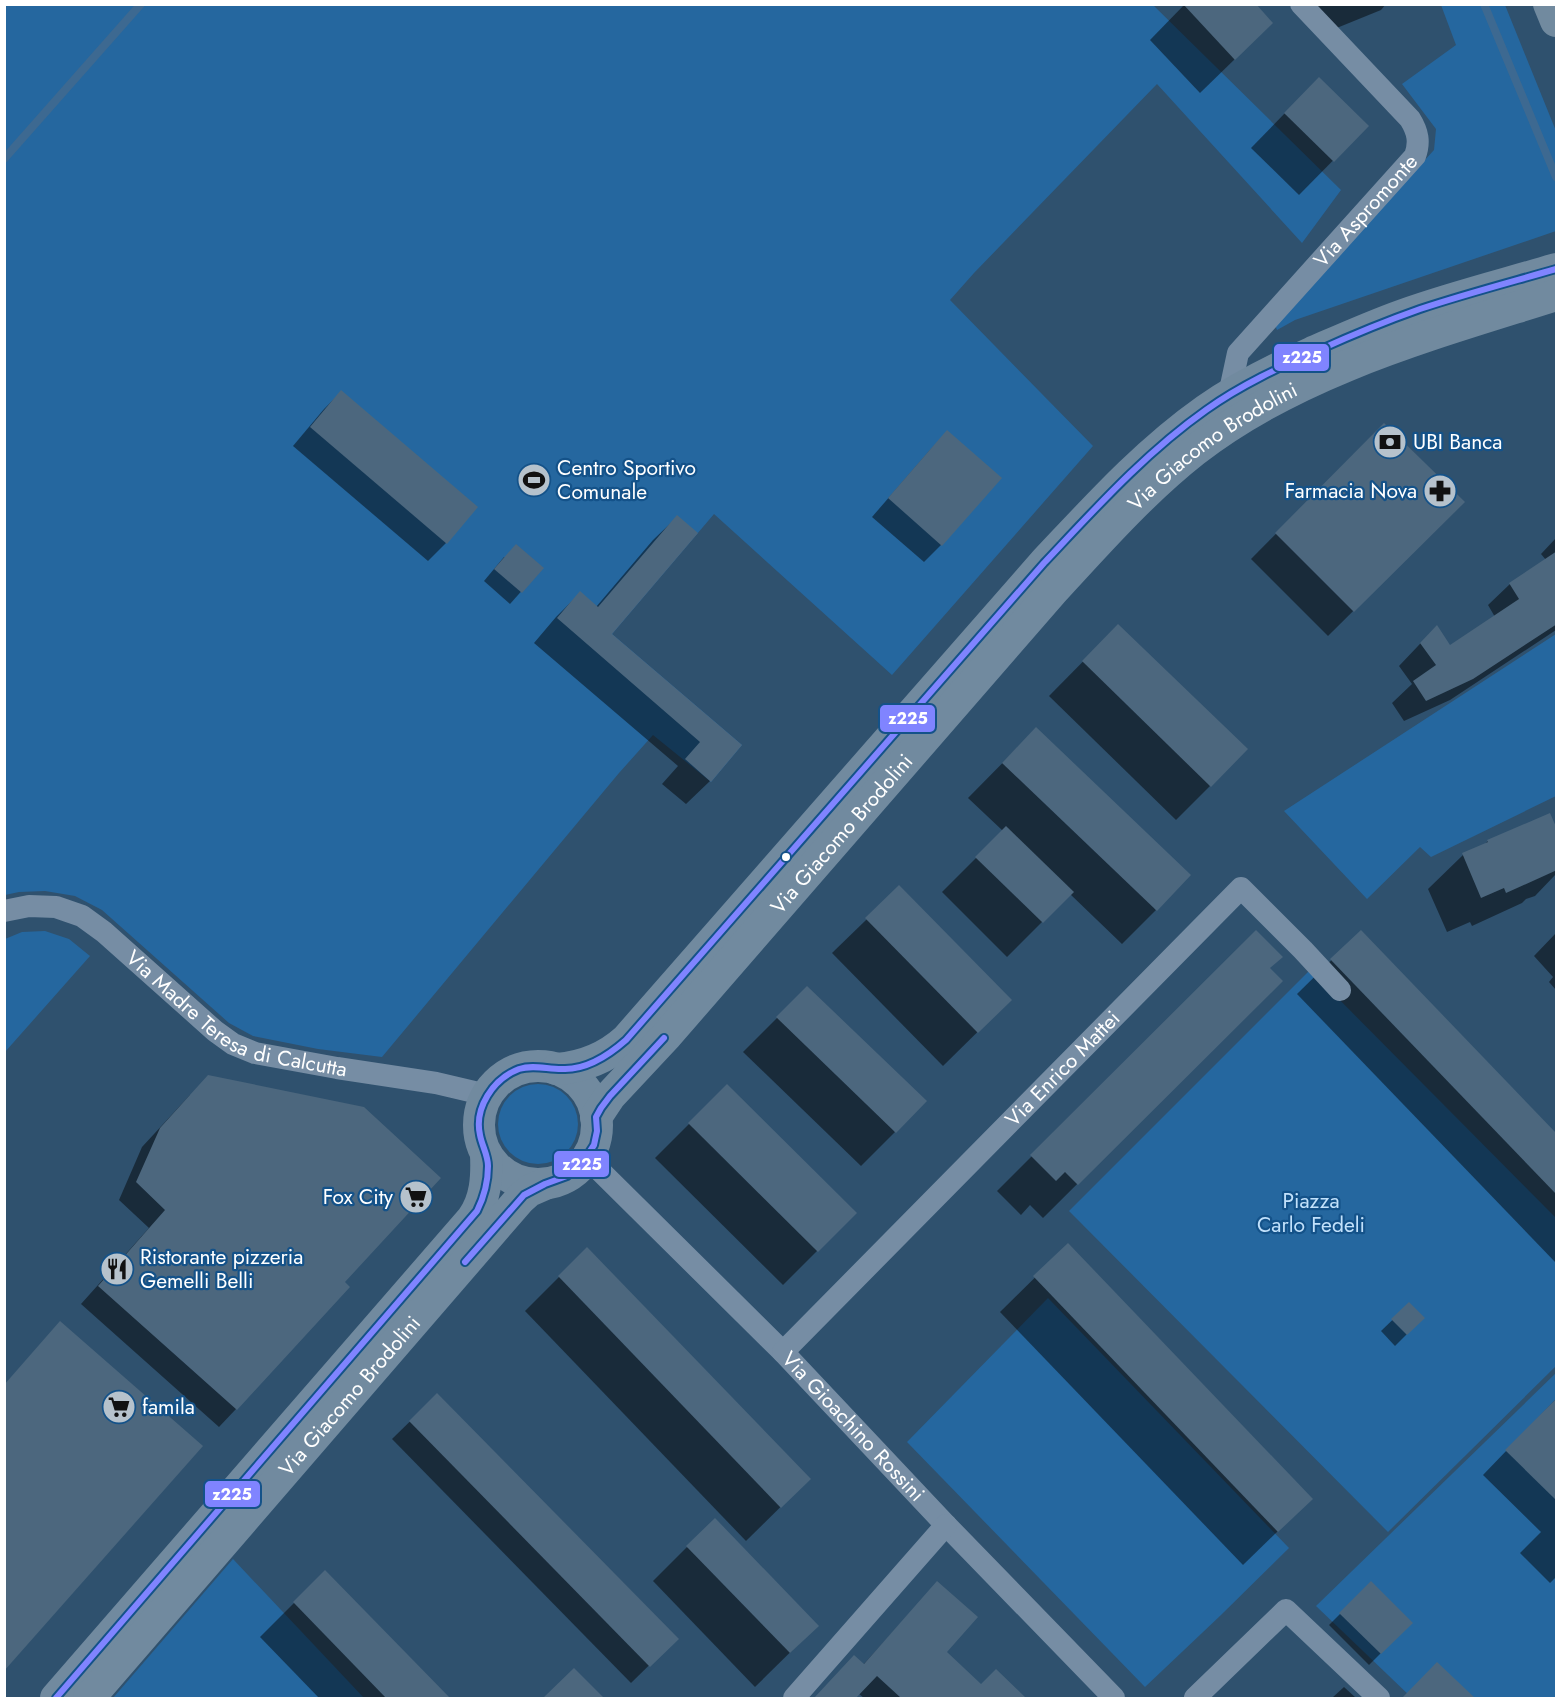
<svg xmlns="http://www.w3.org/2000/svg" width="1561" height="1703" font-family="Jost,sans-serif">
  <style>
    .green { fill: #25679f }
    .shadow { fill: #0007 }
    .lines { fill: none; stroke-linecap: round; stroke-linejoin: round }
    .stream { stroke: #3d6991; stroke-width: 8 }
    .building { fill: #4c677e }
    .minor { stroke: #768da4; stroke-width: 22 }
    .secondary { stroke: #718a9f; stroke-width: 32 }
    .bus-1-casing { stroke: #145289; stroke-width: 10 }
    .bus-1 { stroke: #8084ff; stroke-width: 6 }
    .bus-dot { fill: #fff; stroke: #145289; stroke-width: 2 }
    .labels { text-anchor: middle; stroke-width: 4.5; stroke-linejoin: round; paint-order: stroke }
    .street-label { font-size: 21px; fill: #fff; stroke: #145289 }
    .poi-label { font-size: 21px; fill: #fff; stroke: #145289; text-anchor: start }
    .park-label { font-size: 21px; fill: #c2e1fb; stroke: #145289 }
    .line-badge { stroke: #145289; stroke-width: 2 }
    .badge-label { font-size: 16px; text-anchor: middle; font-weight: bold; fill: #fff }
  </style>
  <rect width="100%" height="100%" fill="#2f516e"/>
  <g class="green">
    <polygon points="4,5 1153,5 1341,190 1302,243 1157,84 974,273 950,300 1093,446 892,675 714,514 612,634 742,745 711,782 653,735 619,773 382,1057 318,1049 253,1036 229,1023 102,910 75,896 45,891 19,892 5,895"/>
    <polygon points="1441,5 1505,5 1556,131 1556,231 1295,320 1277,330 1275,325 1434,150 1436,129 1402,84 1456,45"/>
    <polygon points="1556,634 1556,796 1431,857 1420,847 1367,899 1284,811"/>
    <polygon points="45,931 69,939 90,956 5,1052 5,939 22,932"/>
    <polygon points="1310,970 1556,1218 1556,1366 1388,1532 1069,1211"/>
    <circle cx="538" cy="1124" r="40"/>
    <polygon points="1048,1298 1289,1548 1221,1615 1145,1687 907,1442"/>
    <polygon points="1556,1373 1556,1698 1412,1698 1316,1606"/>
    <polygon points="233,1559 364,1698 113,1698"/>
  </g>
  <g class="shadow">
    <polygon points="1185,4 1237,57 1200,93 1150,40"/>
    <polygon points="1310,4 1386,4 1381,10 1322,34"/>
    <polygon points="1285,113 1367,126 1299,195 1251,148"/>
    <polygon points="341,392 476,507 446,543 428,561 293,446 324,409"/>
    <polygon points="1384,425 1463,502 1328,636 1251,559"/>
    <polygon points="947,432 941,545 924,562 872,517 930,450"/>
    <polygon points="677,517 609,634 740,745 710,781 686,804 662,784 678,766 534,643 556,617 580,593 596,607 653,540"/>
    <polygon points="1556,538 1556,630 1450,700 1404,721 1392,703 1412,684 1399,666 1436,627 1450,647 1495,617 1488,605 1510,584 1546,560 1541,554"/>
    <polygon points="504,557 542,568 510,604 484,581"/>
    <polygon points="1118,626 1210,786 1176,820 1049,696"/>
    <polygon points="1036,729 1156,910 1122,944 1070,894 1007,957 942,892 1003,831 968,798"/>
    <polygon points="1556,832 1556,874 1535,896 1526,899 1522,903 1472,926 1470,922 1447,932 1428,889 1463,855 1484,845 1488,841"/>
    <polygon points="899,888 1010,1000 943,1066 832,953"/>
    <polygon points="1256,932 1269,968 1281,981 1043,1218 1030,1205 1021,1215 997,1191"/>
    <polygon points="1360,932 1556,1136 1556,1263 1297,994"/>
    <polygon points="1556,933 1556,990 1549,982 1553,977 1534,956"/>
    <polygon points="807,988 895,1132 861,1166 743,1052"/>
    <polygon points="727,1086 855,1213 783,1285 655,1158"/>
    <polygon points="190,1095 343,1282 236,1409 219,1427 81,1304 149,1228 119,1200 142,1147"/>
    <polygon points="1068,1245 1311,1499 1243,1565 1000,1312"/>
    <polygon points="587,1249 809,1479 746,1541 525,1311"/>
    <polygon points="1409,1304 1423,1318 1395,1346 1381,1331"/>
    <polygon points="437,1395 677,1638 631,1683 392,1439"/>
    <polygon points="1556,1399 1556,1577 1550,1583 1520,1553 1541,1532 1483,1475"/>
    <polygon points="687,1547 817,1626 755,1687 653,1581"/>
    <polygon points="325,1572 448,1698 319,1698 260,1637"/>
    <polygon points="937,1583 945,1652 981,1686 1020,1694 1016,1698 864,1698 859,1694 854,1698 815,1698 837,1675 863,1665"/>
    <polygon points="1371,1583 1411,1623 1369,1665 1329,1625"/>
    <polygon points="1437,1664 1473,1698 1404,1698"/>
    <polygon points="574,1670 602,1698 545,1698"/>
    <polygon points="1344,1687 1356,1698 1332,1698"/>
  </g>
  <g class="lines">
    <g class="stream">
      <polyline points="1484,4 1556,177"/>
      <polyline points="4,159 141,4"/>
    </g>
  </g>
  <g class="building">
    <polygon points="1183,4 1256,4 1273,23 1235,60"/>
    <polygon points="1319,77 1369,126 1334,162 1284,113"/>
    <polygon points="341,390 478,507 447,544 310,427"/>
    <polygon points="1384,423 1465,502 1354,612 1275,533"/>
    <polygon points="947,430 1002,478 942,546 888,498"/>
    <polygon points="677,515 698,533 612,634 742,745 711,782 685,759 700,742 557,618 580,591 598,607"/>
    <polygon points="516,544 544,568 522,593 494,569"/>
    <polygon points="1557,551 1557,624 1473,679 1426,701 1413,681 1436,665 1420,643 1437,625 1450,645 1519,599 1509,583"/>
    <polygon points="1118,624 1248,749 1211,787 1082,661"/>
    <polygon points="1036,727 1191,875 1157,911 1002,763"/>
    <polygon points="1550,813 1557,829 1557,870 1506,893 1504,888 1481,898 1462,853 1488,842 1487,840"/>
    <polygon points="1006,826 1074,892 1043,923 975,857"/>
    <polygon points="899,885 1012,1000 978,1033 865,918"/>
    <polygon points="1256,930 1283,957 1270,968 1283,981 1078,1185 1065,1172 1056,1181 1030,1155"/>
    <polygon points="1361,930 1557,1134 1557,1195 1330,959"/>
    <polygon points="807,986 927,1101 896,1133 776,1017"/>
    <polygon points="208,1075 364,1107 441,1178 345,1282 350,1287 237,1410 98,1286 165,1210 136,1182 160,1128"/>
    <polygon points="727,1084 857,1213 818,1252 688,1123"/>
    <polygon points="1068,1243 1313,1499 1278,1532 1033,1276"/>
    <polygon points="587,1247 811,1479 781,1508 558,1276"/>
    <polygon points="1409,1302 1425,1318 1407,1335 1391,1319"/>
    <polygon points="60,1321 203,1446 4,1671 4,1385"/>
    <polygon points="437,1393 679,1639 650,1667 409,1421"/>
    <polygon points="1557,1398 1557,1501 1505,1450"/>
    <polygon points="715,1518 819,1626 790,1653 686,1546"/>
    <polygon points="325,1570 450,1698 386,1698 293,1602"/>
    <polygon points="937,1581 978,1617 947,1652 981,1684 996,1669 1026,1698 901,1698 877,1676 856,1698 814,1698 854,1655 864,1664"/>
    <polygon points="1371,1581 1413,1623 1381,1654 1339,1613"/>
    <polygon points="1437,1662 1475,1698 1402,1698"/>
    <polygon points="574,1668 604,1698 543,1698"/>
  </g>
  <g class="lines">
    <g class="minor">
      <path id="s1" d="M1229,395L1238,353L1415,156C1420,142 1418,132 1410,119L1301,4"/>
      <path id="s2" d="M4,911L29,906L56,907L82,916L104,932L215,1031L233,1044L255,1053L337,1068L436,1083L487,1095"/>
      <path id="s3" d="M587,1158L783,1352L946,1525L1114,1698"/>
      <path id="s4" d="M783,1352L1241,888L1303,950L1340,990"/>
      <polyline points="794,1698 946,1525"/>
      <polyline points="1195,1698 1286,1610 1379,1698"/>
    </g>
    <g class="secondary">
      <polyline points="1549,4 1556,21"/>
      <circle cx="538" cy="1125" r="59"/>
      <path d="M557,1069C583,1067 606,1058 626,1040L1044,563C1095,509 1145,453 1206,410C1239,387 1275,369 1311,353C1341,340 1372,326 1403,315C1453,297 1506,284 1556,269"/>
      <path id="s5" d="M596,1117L610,1096L667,1035L1052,592C1097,543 1142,492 1194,451C1298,370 1433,334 1556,295"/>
      <path d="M56,1698L472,1219C486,1200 487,1177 486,1154"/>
      <path id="s6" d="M89,1698L520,1199L529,1191L545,1184"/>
    </g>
    <g class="bus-1-casing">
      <g id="bus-1">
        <polyline points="465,1262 524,1195 545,1184 567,1176 581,1165 594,1145 597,1131 596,1117 601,1108 610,1096 664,1038"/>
        <path d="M56,1698L477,1211C484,1197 488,1182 488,1166C488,1155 482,1146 480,1135C474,1108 493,1079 519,1069C534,1064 549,1070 565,1069C588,1069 609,1055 626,1040L1044,563C1095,509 1145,453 1206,410C1241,385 1280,367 1319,350C1352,335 1386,321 1420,309C1465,294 1511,282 1556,269"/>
      </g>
    </g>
    <use href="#bus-1" class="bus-1"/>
  </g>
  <defs>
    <g id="bank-disc" transform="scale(1.725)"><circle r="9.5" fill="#b6c2cc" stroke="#145289"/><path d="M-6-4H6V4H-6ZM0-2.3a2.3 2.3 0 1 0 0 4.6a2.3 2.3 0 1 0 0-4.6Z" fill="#111"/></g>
    <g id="stadium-disc" transform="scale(1.725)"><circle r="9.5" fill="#b6c2cc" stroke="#145289"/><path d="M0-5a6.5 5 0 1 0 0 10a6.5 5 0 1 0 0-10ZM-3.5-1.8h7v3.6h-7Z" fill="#111"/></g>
    <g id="pharmacy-disc" transform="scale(1.725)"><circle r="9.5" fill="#b6c2cc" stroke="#145289"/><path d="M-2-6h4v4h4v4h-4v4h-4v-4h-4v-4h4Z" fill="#111"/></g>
    <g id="supermarket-disc" transform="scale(1.725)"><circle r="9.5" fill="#b6c2cc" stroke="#145289"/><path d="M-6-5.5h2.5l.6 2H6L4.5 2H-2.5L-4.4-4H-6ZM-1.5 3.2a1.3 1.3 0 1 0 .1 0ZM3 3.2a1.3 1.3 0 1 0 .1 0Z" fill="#111"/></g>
    <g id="restaurant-disc" transform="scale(1.725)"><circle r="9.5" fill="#b6c2cc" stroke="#145289"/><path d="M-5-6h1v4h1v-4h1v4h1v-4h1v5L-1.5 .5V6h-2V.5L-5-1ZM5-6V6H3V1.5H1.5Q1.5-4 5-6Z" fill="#111"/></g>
  </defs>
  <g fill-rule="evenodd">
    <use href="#bank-disc" x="1390" y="442"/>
    <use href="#stadium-disc" x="534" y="480"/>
    <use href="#pharmacy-disc" x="1440" y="491"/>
    <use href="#supermarket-disc" x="416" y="1197"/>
    <use href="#restaurant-disc" x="117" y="1269"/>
    <use href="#supermarket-disc" x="119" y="1407"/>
  </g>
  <circle class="bus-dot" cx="786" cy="857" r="5"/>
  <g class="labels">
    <g class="street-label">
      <text dy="7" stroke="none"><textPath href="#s1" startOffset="234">Via Aspromonte</textPath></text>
      <text dy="7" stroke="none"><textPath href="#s5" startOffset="914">Via Giacomo Brodolini</textPath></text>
      <text dy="7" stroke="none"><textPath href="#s5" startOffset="375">Via Giacomo Brodolini</textPath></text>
      <text dy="7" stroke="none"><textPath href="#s2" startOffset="268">Via Madre Teresa di Calcutta</textPath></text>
      <text dy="7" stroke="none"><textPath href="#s4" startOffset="398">Via Enrico Mattei</textPath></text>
      <text dy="7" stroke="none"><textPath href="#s6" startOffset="399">Via Giacomo Brodolini</textPath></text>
      <text dy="7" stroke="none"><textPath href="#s3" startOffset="378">Via Gioachino Rossini</textPath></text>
    </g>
    <g class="poi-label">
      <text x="1413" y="449">UBI Banca</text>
      <text x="557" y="475">Centro Sportivo<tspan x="557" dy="24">Comunale</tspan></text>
      <text x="1417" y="498" text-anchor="end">Farmacia Nova</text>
      <text x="393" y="1204" text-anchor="end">Fox City</text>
      <text x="140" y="1264">Ristorante pizzeria<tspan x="140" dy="24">Gemelli Belli</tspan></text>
      <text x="142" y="1414">famila</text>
    </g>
    <g class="park-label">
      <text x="1311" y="1208">Piazza<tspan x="1311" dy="24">Carlo Fedeli</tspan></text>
    </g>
  </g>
  <g class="line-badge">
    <rect x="1273" y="343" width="57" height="29" rx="6" fill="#8084ff"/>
    <rect x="879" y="704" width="57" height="29" rx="6" fill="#8084ff"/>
    <rect x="553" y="1150" width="57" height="28" rx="6" fill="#8084ff"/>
    <rect x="204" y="1480" width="57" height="28" rx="6" fill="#8084ff"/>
  </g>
  <g class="badge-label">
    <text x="1302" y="363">z225</text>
    <text x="908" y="724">z225</text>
    <text x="582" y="1170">z225</text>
    <text x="232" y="1500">z225</text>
  </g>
  <rect width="1561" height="1703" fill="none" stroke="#ffffff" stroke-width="12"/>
</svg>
